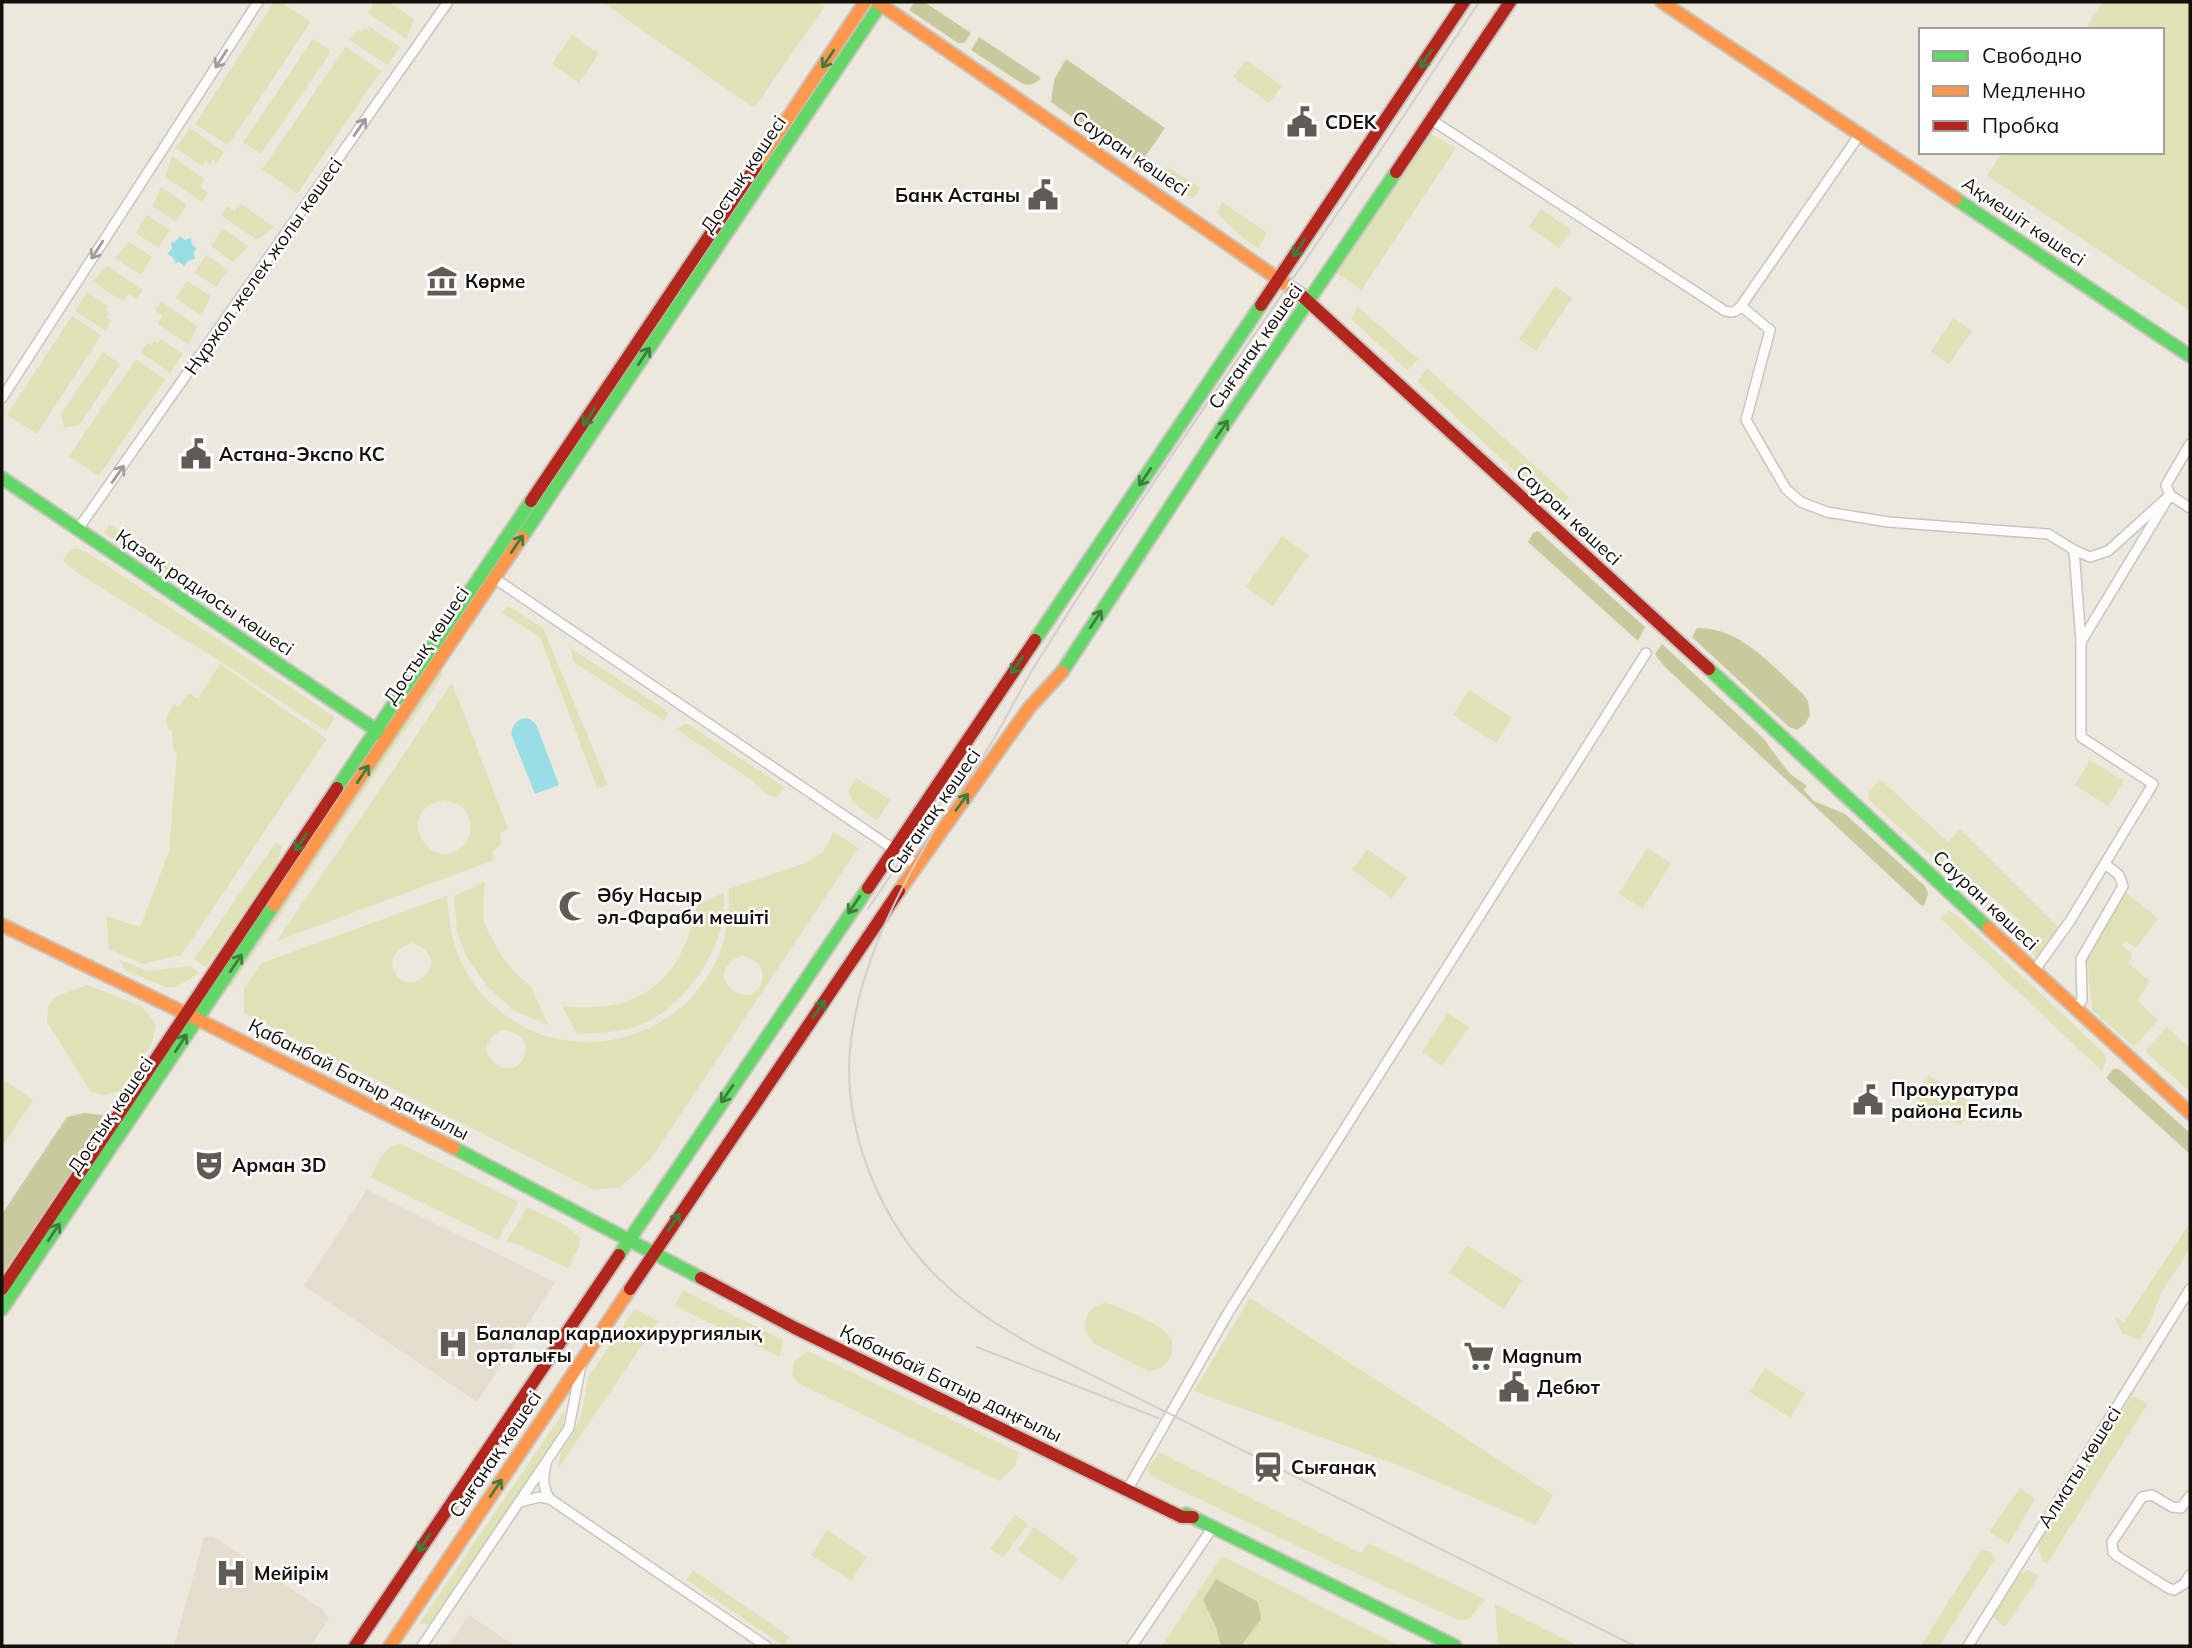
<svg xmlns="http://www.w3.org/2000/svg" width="2192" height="1648" font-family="Mulish,sans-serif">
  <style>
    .medical { fill: #e4dccc }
    .green { fill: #dfe2b6; fill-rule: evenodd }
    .forest { fill: #c8ca9e }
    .water { fill: #98dee4 }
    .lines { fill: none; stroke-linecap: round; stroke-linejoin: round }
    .street-casing { stroke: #c9c5be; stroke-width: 12 }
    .fast-casing { stroke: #c9c5be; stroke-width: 16 }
    .slow-casing { stroke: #c9c5be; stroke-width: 16 }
    .jam-casing { stroke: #c9c5be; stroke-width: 16 }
    .street { stroke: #fcfcfa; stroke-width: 9 }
    .fast { stroke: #63d668; stroke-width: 12 }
    .slow { stroke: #ff974d; stroke-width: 12 }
    .jam { stroke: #b3261e; stroke-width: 12 }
    .tram { stroke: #d1cfcc; stroke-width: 2 }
    .oneway { stroke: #9f9e9a }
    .oneway2 { stroke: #3f7d3e }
    .labels { text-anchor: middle; stroke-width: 5; stroke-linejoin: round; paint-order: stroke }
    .poi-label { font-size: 19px; font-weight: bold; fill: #13110a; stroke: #fff; text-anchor: start }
    .street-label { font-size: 19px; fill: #13110a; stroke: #fff }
  </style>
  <rect width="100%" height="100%" fill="#ede8de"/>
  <g class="medical">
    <polygon points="367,1190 555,1282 477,1402 304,1286"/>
    <polygon points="213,1536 323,1610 329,1619 310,1646 174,1646 204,1537"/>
    <polygon points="469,1615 515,1646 448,1646"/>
  </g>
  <g class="green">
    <polygon points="274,2 281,2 311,22 228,145 195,124"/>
    <polygon points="369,2 389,2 415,20 406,39 368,13 373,5"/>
    <polygon points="602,2 819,2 825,6 754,108"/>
    <polygon points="2103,2 2190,2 2190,311 1987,176 2003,152 2162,152 2162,30 2085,30"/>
    <polygon points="370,27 400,47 387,65 350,40 357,30 361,32 364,28 368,31"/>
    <polygon points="572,35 599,54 579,83 552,64"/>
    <polygon points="313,39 331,51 261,154 243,142"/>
    <polygon points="346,47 381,71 297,194 262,169"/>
    <polygon points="1246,60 1282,86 1269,103 1233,77"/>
    <polygon points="190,128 224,152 217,163 213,160 210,164 206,161 202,166 176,148"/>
    <polygon points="1431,134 1456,148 1361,290 1337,273"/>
    <polygon points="172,156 205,179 200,187 208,193 202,202 165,177"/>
    <polygon points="1168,167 1200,188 1194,198 1167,186 1162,181"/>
    <polygon points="161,187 187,204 176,222 152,206"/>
    <polygon points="1222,202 1267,233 1258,248 1243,238 1217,213"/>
    <polygon points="240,203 274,227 257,240 221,215 227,206 235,211"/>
    <polygon points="1541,209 1571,230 1559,248 1529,227"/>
    <polygon points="147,215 170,230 158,248 136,233"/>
    <polygon points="223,228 248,246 233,262 211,246"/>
    <polygon points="129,242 152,257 141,275 115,258"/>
    <polygon points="206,255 228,270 216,287 194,272"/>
    <polygon points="108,266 143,290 137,299 129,294 123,302 92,281"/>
    <polygon points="187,281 211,296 201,316 176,298"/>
    <polygon points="1555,286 1572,298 1536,351 1519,339"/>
    <polygon points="87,292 108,306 105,310 109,313 106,317 111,320 105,330 75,311"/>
    <polygon points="161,301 197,326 189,345 157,324 163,316 155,310"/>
    <polygon points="1358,307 1418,359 1411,367 1407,370 1351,319"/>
    <polygon points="72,316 101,335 37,434 7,415"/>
    <polygon points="1953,318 1972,331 1949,364 1931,352"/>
    <polygon points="161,339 183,354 170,373 140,352 147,343 151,345 154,341 158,343"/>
    <polygon points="103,352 120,364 79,425 64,428 61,414"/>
    <polygon points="136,359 165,379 99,476 69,456"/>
    <polygon points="1427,368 1569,497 1563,504 1554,507 1418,382"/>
    <polygon points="109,524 207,587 200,596 104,533"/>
    <polygon points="1282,536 1309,555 1273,606 1246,587"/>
    <polygon points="77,548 88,553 335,717 326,731 229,667 76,572 63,560 70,550"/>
    <polygon points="508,606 543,628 608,785 597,788 540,637 501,613"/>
    <polygon points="570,648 665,709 668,713 664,721 574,662"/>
    <polygon points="220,664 327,739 181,955 143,964 109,949 106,916 140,927 169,852 177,752 174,751 172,731 167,727 166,718 174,704 179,706 188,693 198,698"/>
    <polygon points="441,668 442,676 231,987 227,985 367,774"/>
    <path d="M452,683L508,828L500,834L502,843L493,851L494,860L277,941ZM444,800C449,802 456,803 460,805C472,815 474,833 464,845C432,878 390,811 444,800Z"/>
    <polygon points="1469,690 1512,718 1496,743 1453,715"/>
    <polygon points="686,723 784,787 777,797 768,795 750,779 676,729"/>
    <polygon points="2090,760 2124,781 2108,806 2075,785"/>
    <polygon points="856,778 891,800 877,821 853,802 848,791"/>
    <polygon points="1880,779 1948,842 1960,829 2059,928 2037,959 2014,926 2019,920 1978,885 1972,888 1953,876 1872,803 1868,798 1869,791"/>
    <path d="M834,832L858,848L650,1160L620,1187L594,1190L244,1013V988L262,963L447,896C449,921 452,945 464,968C477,993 499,1014 524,1027C597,1064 690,1030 720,952C728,932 729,911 729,889L808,862L823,852ZM413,943C458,959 407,1004 394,970C388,955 400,946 413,943ZM740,956C753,957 766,965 762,981C753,1016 697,977 740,956ZM503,1030C516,1031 529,1039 525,1054C515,1090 460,1049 503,1030Z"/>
    <polygon points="276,842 282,847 276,865 206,967 194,959"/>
    <polygon points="1647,848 1671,863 1643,909 1619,894"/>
    <polygon points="1367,849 1407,877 1392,898 1352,870"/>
    <polygon points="485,882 483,908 484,922 490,935 502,957 517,975 531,986 548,1025 513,1010 489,988 467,958 457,933 454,896"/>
    <path d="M724,892C724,901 724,911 723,920C714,964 676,1016 631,1028C613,1033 595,1033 577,1034L562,1006C641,1014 681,982 697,905Z"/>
    <polygon points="2125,892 2158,918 2136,948 2125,941 2122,945 2133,955 2128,963 2150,981 2137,1001 2158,1020 2134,1047 2092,1010 2087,960"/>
    <polygon points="1949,911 1960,918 2105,1054 2106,1060 2102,1071 1940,918"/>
    <polygon points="118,959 148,971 189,966 200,973 176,987 166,987 126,971"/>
    <polygon points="87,985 141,1006 156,1024 152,1043 125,1090 103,1095 91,1092 47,1022 48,1006 57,996"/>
    <polygon points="1448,1013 1469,1027 1442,1066 1422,1052"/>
    <polygon points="2167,1027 2190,1048 2190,1092 2145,1051"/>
    <polygon points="1928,1075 1973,1103 1960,1125 1914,1098"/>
    <polygon points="6,1081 33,1100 2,1147 2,1087"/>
    <path d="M401,1144L519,1202L498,1240L370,1177C378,1164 384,1145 401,1144Z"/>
    <polygon points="527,1207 567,1226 580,1238 579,1247 568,1268 516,1244 506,1242"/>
    <polygon points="2190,1223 2190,1249 2162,1291 2148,1327 2139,1340 2122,1333 2115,1317 2124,1322"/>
    <polygon points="1467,1245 1522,1280 1504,1309 1449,1273"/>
    <polygon points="683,1290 783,1340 780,1357 675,1306"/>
    <polygon points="1250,1298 1553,1495 1536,1525 1406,1468 1194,1391"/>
    <path d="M1106,1303C1118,1306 1158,1324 1166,1332C1174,1339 1174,1349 1170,1357C1166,1367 1158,1370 1148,1371L1093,1343L1085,1329C1084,1315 1092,1305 1106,1303Z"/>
    <polygon points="635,1309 658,1321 557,1470 561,1452 574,1432 582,1412 588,1377"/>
    <polygon points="808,1351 1018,1452 1015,1466 999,1481 798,1383 792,1375 794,1361"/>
    <polygon points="1765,1368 1805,1394 1790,1418 1750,1392"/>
    <polygon points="2132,1396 2148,1403 2047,1564 2042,1560 2037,1546"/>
    <polygon points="565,1410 561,1433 432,1624 419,1624"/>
    <polygon points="1159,1452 1361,1553 1368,1543 1485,1599 1470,1619 1458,1620 1295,1545 1151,1476 1147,1470"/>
    <polygon points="2020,1488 2035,1499 2009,1543 2004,1542 1989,1532"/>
    <polygon points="1015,1515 1028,1524 1003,1558 990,1549"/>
    <polygon points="1034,1527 1078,1558 1062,1581 1018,1550"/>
    <polygon points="827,1530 867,1557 851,1581 811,1555"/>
    <polygon points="1981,1550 1990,1551 1995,1559 1939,1646 1921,1646"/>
    <polygon points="1222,1556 1400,1646 1162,1646"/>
    <polygon points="693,1570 790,1637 784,1646 687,1580"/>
    <polygon points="2028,1570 2039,1576 2005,1627 1993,1617 2018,1575"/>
    <polygon points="1495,1604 1579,1646 1504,1646 1498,1643"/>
  </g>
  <g class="forest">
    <polygon points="915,2 924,2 971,33 964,43 958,43 909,10"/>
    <path d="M979,37L1041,78C1035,85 1029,86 1021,83L971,50Z"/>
    <polygon points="1066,59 1165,128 1145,157 1136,159 1129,157 1051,102 1054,80"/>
    <polygon points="1538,531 1645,627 1638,641 1528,542 1533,533"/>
    <path d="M1697,628C1741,627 1773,667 1803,694L1808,701L1810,715L1805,724L1797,730L1789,727L1692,637Z"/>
    <polygon points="1662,644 1763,738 1789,773 1807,786 1804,790 1814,801 1845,814 1925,886 1928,893 1925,904 1922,906 1664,666 1655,654"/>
    <polygon points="2113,1069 2119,1069 2190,1133 2190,1154 2106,1078"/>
    <polygon points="84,1113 102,1115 106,1123 2,1274 2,1214 67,1117"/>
    <polygon points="1216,1579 1258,1602 1261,1619 1241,1646 1221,1646 1216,1627 1203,1600"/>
  </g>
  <g class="water">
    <polygon points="180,236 185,240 191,238 192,245 197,248 194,252 195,259 188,261 184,266 179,262 175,263 174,258 167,254 172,248 171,243 176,241"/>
    <path d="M523,718L530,719L536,724L559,785L535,794L511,734C513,725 515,722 523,718Z"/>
  </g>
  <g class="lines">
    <g class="street-casing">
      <g id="street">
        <path d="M1430,119L1725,311C1733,313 1736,312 1741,306L1860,134"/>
        <polyline points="1741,306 1770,330 1746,420 1786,489 1801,502 1827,512 1888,522 2048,534 2074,550 2090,557 2108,551 2170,495 2166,485 2190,444"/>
        <polyline points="2,398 258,2"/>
        <polyline points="78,529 448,2"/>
        <polyline points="494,578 917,865"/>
        <polyline points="2081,642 2170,495 2190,508"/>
        <polyline points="2034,971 2070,921 2153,784 2081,737 2081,642 2074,550"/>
        <polyline points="2075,1009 2082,1000 2081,959 2123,886 2119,875 2105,864"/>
        <path d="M546,1464C543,1478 542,1487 550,1499"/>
        <polyline points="1130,1485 1228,1313 1646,653"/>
        <polyline points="2190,1496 2181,1508 2172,1507 2152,1495 2142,1497 2112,1542 2113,1552 2117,1556 2168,1588 2174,1590 2184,1584 2190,1575"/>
        <polyline points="519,1502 540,1497 550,1499 766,1646"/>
        <polyline points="422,1646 569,1428 581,1365"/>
        <polyline points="1132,1646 1213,1527"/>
        <polyline points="1968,1646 2190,1289"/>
      </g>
    </g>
    <g class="fast-casing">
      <g id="fast">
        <polyline points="1956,199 2190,356"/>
        <polyline points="2,478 382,734"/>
        <polyline points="522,537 882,2"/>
        <polyline points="1035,640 1261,305"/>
        <polyline points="1709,669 1988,928"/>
        <polyline points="1062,672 1222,428 1396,172"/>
        <polyline points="337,788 531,501"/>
        <polyline points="454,1148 701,1278"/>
        <polyline points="619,1255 868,888"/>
        <polyline points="2,1309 274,905"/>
        <polyline points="1186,1514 1455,1646"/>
      </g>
    </g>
    <g class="slow-casing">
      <g id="slow">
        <polyline points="877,2 1300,294"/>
        <polyline points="1662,2 1956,199"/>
        <polyline points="756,166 865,2"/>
        <polyline points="899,891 1029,708 1062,672"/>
        <polyline points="274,905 522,537"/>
        <polyline points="2,925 197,1019 454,1148"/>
        <polyline points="1988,928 2190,1113"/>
        <polyline points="390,1646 630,1289"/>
      </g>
    </g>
    <g class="jam-casing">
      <g id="jam">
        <polyline points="1396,172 1510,2"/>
        <polyline points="1300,294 1709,669"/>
        <polyline points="1261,305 1464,2"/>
        <polyline points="531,501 756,166"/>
        <polyline points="868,888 1035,640"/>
        <polyline points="701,1278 795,1328 1182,1517 1193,1517"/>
        <polyline points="2,1289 337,788"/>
        <polyline points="630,1289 899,891"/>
        <polyline points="355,1646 619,1255"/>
      </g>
    </g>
    <use href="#street" class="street"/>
    <use href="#fast" class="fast"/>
    <use href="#slow" class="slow"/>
    <use href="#jam" class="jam"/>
    <g class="tram">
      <path d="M1479,2C1438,64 1397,127 1354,189C1249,344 1140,497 1041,656C1023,683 1010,712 993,740C974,772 951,802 932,834C893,901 857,972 850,1050C843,1136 884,1231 948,1287C974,1311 1004,1329 1034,1346L1635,1646"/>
      <polyline points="909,856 923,828 943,799"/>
      <polyline points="868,909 911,845"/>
      <polyline points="977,1347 1158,1418"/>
    </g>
  </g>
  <defs><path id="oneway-shaft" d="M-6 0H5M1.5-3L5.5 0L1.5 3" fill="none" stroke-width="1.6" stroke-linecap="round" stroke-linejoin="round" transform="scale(1.75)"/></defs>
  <g class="oneway">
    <use href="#oneway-shaft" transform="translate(221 59) rotate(123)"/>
    <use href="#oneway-shaft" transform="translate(360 127) rotate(-55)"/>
    <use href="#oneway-shaft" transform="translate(97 250) rotate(123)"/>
    <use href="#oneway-shaft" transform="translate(118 474) rotate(-55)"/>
  </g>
  <g class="oneway2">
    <use href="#oneway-shaft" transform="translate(828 59) rotate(124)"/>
    <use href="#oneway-shaft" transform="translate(1426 59) rotate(124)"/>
    <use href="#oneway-shaft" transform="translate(1299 248) rotate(124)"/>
    <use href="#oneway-shaft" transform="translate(644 356) rotate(-56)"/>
    <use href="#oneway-shaft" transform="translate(589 417) rotate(124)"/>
    <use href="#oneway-shaft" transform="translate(1222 429) rotate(-56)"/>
    <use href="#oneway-shaft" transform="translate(1145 477) rotate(124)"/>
    <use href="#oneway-shaft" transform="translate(517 544) rotate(-56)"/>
    <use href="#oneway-shaft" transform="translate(1096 619) rotate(-57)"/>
    <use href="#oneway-shaft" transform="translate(1017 665) rotate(124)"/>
    <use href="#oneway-shaft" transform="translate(363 774) rotate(-56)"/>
    <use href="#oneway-shaft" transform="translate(962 802) rotate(-54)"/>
    <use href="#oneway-shaft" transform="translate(301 842) rotate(124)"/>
    <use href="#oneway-shaft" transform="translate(854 905) rotate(124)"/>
    <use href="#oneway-shaft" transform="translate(236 963) rotate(-56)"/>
    <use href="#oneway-shaft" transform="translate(819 1009) rotate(-55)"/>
    <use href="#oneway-shaft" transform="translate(181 1043) rotate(-57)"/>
    <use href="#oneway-shaft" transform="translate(727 1094) rotate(124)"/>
    <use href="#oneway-shaft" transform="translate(674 1222) rotate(-56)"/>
    <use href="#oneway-shaft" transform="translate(54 1232) rotate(-56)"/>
    <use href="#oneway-shaft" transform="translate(496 1488) rotate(-56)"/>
    <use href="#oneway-shaft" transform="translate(424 1543) rotate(124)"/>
  </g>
  <defs>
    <g id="civic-bare" transform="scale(2.415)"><path d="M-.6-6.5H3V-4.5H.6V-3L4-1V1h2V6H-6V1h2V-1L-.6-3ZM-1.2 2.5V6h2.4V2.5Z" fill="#5f5c54" stroke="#fff" stroke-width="2.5" paint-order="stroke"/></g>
    <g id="museum-bare" transform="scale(2.415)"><path d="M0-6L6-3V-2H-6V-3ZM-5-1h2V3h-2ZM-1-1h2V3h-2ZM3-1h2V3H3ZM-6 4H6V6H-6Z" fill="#5f5c54" stroke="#fff" stroke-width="2.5" paint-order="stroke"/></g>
    <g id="mosque-bare" transform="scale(2.415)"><path d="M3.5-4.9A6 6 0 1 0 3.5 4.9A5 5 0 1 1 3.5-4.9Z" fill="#5f5c54" stroke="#fff" stroke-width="2.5" paint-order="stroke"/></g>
    <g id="theatre-bare" transform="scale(2.415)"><path d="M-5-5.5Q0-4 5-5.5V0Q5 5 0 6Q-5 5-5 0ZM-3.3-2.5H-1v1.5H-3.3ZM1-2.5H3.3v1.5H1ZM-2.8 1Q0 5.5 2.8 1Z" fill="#5f5c54" stroke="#fff" stroke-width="2.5" paint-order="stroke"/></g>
    <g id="hospital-bare" transform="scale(2.415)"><path d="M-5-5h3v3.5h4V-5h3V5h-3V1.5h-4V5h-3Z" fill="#5f5c54" stroke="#fff" stroke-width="2.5" paint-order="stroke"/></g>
    <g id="supermarket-bare" transform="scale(2.415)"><path d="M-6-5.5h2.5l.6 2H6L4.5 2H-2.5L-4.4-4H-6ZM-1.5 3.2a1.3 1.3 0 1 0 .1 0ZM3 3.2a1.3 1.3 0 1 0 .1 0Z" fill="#5f5c54" stroke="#fff" stroke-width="2.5" paint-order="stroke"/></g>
    <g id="station-bare" transform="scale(2.415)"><path d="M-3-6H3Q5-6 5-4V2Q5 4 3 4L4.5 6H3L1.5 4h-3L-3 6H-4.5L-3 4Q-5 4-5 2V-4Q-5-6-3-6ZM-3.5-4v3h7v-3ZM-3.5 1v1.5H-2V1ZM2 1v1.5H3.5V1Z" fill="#5f5c54" stroke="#fff" stroke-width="2.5" paint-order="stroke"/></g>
  </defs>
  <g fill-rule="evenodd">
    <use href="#civic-bare" x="1302" y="122"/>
    <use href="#civic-bare" x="1043" y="195"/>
    <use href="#museum-bare" x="442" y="281"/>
    <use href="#civic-bare" x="196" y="454"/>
    <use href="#mosque-bare" x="574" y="906"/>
    <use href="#civic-bare" x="1868" y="1100"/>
    <use href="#theatre-bare" x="209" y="1165"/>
    <use href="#hospital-bare" x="453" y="1344"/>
    <use href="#supermarket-bare" x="1479" y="1356"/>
    <use href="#civic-bare" x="1514" y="1387"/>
    <use href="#station-bare" x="1268" y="1467"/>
    <use href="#hospital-bare" x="231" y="1573"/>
  </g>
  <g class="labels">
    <g class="poi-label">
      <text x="1325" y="129">CDEK</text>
      <text x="1020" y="202" text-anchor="end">Банк Астаны</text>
      <text x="465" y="288">Көрме</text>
      <text x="219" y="461">Астана-Экспо КС</text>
      <text x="597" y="902">Әбу Насыр<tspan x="597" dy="22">әл-Фараби мешіті</tspan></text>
      <text x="1891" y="1096">Прокуратура<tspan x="1891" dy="22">района Есиль</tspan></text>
      <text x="232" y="1172">Арман 3D</text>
      <text x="476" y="1340">Балалар кардиохирургиялық<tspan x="476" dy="22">орталығы</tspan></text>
      <text x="1502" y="1363">Magnum</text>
      <text x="1537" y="1394">Дебют</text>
      <text x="1291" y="1474">Сығанақ</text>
      <text x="254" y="1580">Мейірім</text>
    </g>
    <g class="street-label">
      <text transform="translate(1131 153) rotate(34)" y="7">Сауран көшесі</text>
      <text transform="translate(743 174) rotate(-56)" y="7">Достық көшесі</text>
      <text transform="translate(2024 221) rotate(34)" y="7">Ақмешіт көшесі</text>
      <text transform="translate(263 266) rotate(-55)" y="7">Нұржол желек жолы көшесі</text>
      <text transform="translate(1255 346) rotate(-55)" y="7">Сығанақ көшесі</text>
      <text transform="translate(1569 515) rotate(43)" y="7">Сауран көшесі</text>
      <text transform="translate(205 592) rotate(34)" y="7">Қазақ радиосы көшесі</text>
      <text transform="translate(426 645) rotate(-56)" y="7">Достық көшесі</text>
      <text transform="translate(933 811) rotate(-55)" y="7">Сығанақ көшесі</text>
      <text transform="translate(1986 900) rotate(43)" y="7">Сауран көшесі</text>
      <text transform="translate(359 1079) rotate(27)" y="7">Қабанбай Батыр даңғылы</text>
      <text transform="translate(110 1115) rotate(-56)" y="7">Достық көшесі</text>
      <text transform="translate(951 1383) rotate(26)" y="7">Қабанбай Батыр даңғылы</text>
      <text transform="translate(495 1454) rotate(-56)" y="7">Сығанақ көшесі</text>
      <text transform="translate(2079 1467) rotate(-58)" y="7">Алматы көшесі</text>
    </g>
  </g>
  <rect width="2192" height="1648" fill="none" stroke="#13110a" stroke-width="7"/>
  <rect x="1919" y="28" width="245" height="126" fill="#ffffff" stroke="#a1a09d" stroke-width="2"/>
  <rect x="1933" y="51" width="35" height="10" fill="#63d668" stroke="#a1a09d" stroke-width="2"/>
  <text x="1982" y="63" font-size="21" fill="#13110a">Свободно</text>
  <rect x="1933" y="86" width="35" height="10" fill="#ff974d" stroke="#a1a09d" stroke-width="2"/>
  <text x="1982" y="98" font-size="21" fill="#13110a">Медленно</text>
  <rect x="1933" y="121" width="35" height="10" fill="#b3261e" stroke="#a1a09d" stroke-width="2"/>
  <text x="1982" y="133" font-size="21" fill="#13110a">Пробка</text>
</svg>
